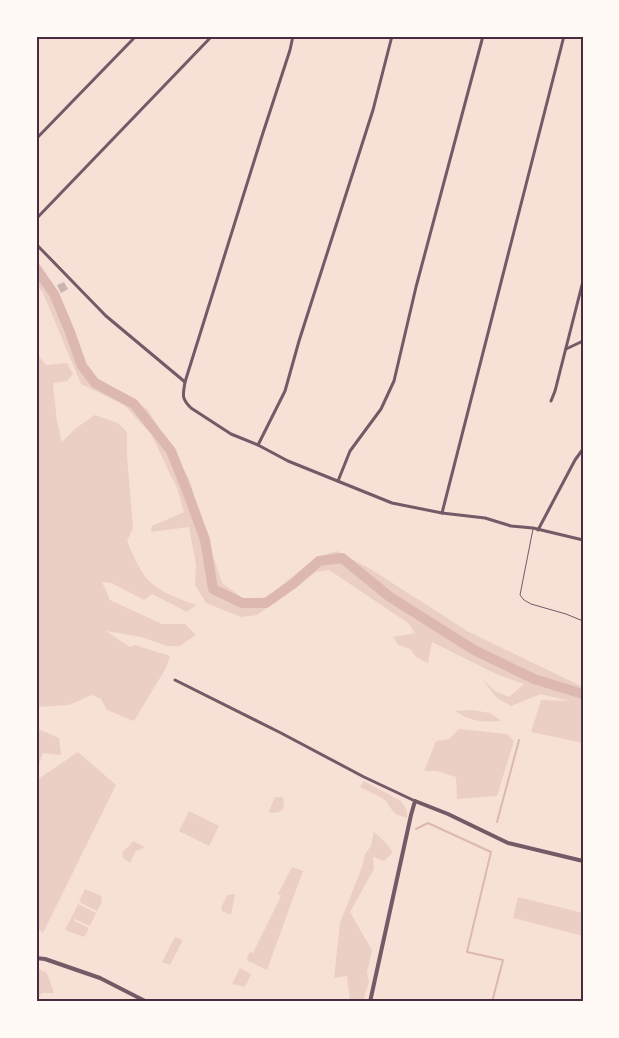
<svg xmlns="http://www.w3.org/2000/svg" width="619" height="1038" font-family="Ubuntu,sans-serif">
  <style>
    .green { fill: #ebcfc5 }
    .lines { fill: none; stroke-linecap: round; stroke-linejoin: round }
    .stream { stroke: #dcb8b0; stroke-width: 2 }
    .river { stroke: #dcb8b0; stroke-width: 10 }
    .building { fill: #ccb4b1 }
    .service { stroke: #755966; stroke-width: 1 }
    .minor { stroke: #755966; stroke-width: 3 }
    .tertiary { stroke: #755966; stroke-width: 4 }
    .neatline { fill: none; stroke: #4a2c40; stroke-width: 2 }
  </style>
  <rect width="100%" height="100%" fill="#f7e1d7"/>
  <g class="green">
    <polygon points="36,263 55,293 73,333 84,363 97,380 147,409 172,448 190,481 198,510 222,583 244,599 267,597 317,557 337,551 372,570 469,632 583,687 583,743 531,732 541,700 569,701 541,694 511,706 497,698 482,679 495,691 509,697 524,684 496,674 432,642 428,663 416,657 410,649 398,645 393,637 415,633 408,623 329,570 316,572 257,615 241,617 206,603 195,585 196,565 189,527 151,532 152,526 184,512 177,488 151,434 124,405 81,384 43,293 36,285"/>
    <path d="M36,352L46,365L67,363L73,374L67,381L53,383L57,422L62,442L76,428L95,415L118,423L127,432V455L133,528L127,541C131,551 142,575 150,582C163,593 179,599 196,605L187,612L152,594L144,600L111,583L102,582L110,600L162,624H185L196,635L180,646H167L141,637L106,631L130,647L135,645L170,656L166,668L134,721L107,710L101,699L92,695L69,705L36,707Z"/>
    <path d="M472,710L490,713L501,721C481,722 472,722 455,711Z"/>
    <polygon points="36,728 59,738 61,755 43,753 38,766 36,765"/>
    <polygon points="459,729 507,734 514,741 497,796 457,799 456,777 437,771 424,771 436,741 449,739"/>
    <polygon points="78,752 116,785 43,933 36,926 36,779 38,779"/>
    <path d="M364,781L401,801C405,806 408,811 407,818L396,814L392,810L386,801L382,798L360,787Z"/>
    <polygon points="275,797 283,797 284,807 280,812 271,813 269,811"/>
    <polygon points="189,811 219,826 209,846 179,831"/>
    <polygon points="374,832 386,843 393,852 384,861 373,857 374,869 350,912 372,950 367,973 369,981 363,1002 350,1002 347,976 334,978 340,923 362,867 365,854 371,846"/>
    <path d="M133,841L143,846L144,848L136,851L130,863L123,858C120,849 130,848 133,841Z"/>
    <polygon points="292,867 303,871 267,970 248,961 247,957 250,952 253,953 281,896 278,894"/>
    <path d="M85,889L101,896C104,901 99,907 97,911L79,902Z"/>
    <polygon points="235,894 231,915 225,912 223,913 221,908 227,895"/>
    <polygon points="518,897 583,913 583,936 513,918"/>
    <polygon points="78,904 96,913 90,926 75,919 74,921 89,928 84,937 65,930"/>
    <polygon points="175,937 183,940 170,965 162,962"/>
    <polygon points="36,968 46,972 49,978 54,993 42,993 39,997 39,1002 36,1002"/>
    <polygon points="240,968 251,974 245,987 232,984"/>
  </g>
  <g class="lines">
    <g class="stream">
      <polyline points="497,822 519,740"/>
      <polyline points="416,829 428,823 491,852 467,952 503,960 492,1002"/>
    </g>
    <polyline class="river" points="36,268 54,294 70,332 82,366 95,383 134,404 171,451 187,491 205,540 213,589 242,603 266,603 293,584 319,561 342,558 390,597 474,650 534,679 583,694"/>
  </g>
  <polygon class="building" points="64,282 68,289 61,293 57,285"/>
  <g class="lines">
    <polyline class="service" points="533,529 520,595 524,600 531,604 566,614 583,621"/>
    <g class="minor">
      <polyline points="36,139 136,36"/>
      <polyline points="36,219 212,36"/>
      <path d="M36,244L106,316L185,382C183,395 181,398 191,408L231,434L258,445L288,461L392,503L442,513L485,518L511,526L533,528L583,540"/>
      <polyline points="566,349 583,341"/>
      <polyline points="185,382 261,139 290,50 293,36"/>
      <polyline points="551,401 555,391 583,281"/>
      <polyline points="258,445 285,391 299,341 373,110 392,36"/>
      <polyline points="338,481 350,451 381,409 394,381 416,287 483,36"/>
      <polyline points="442,513 564,36"/>
      <polyline points="538,530 575,460 583,449"/>
      <polyline points="175,680 281,733 364,777 415,801"/>
    </g>
    <g class="tertiary">
      <polyline points="36,958 45,959 100,978 147,1002"/>
      <polyline points="370,1002 411,815 415,801 448,814 508,843 583,861"/>
    </g>
  </g>
  <rect width="619" height="1038" fill="none" stroke="#fffaf5" stroke-width="75"/>
  <rect x="38" y="38" width="544" height="962" class="neatline"/>
</svg>
